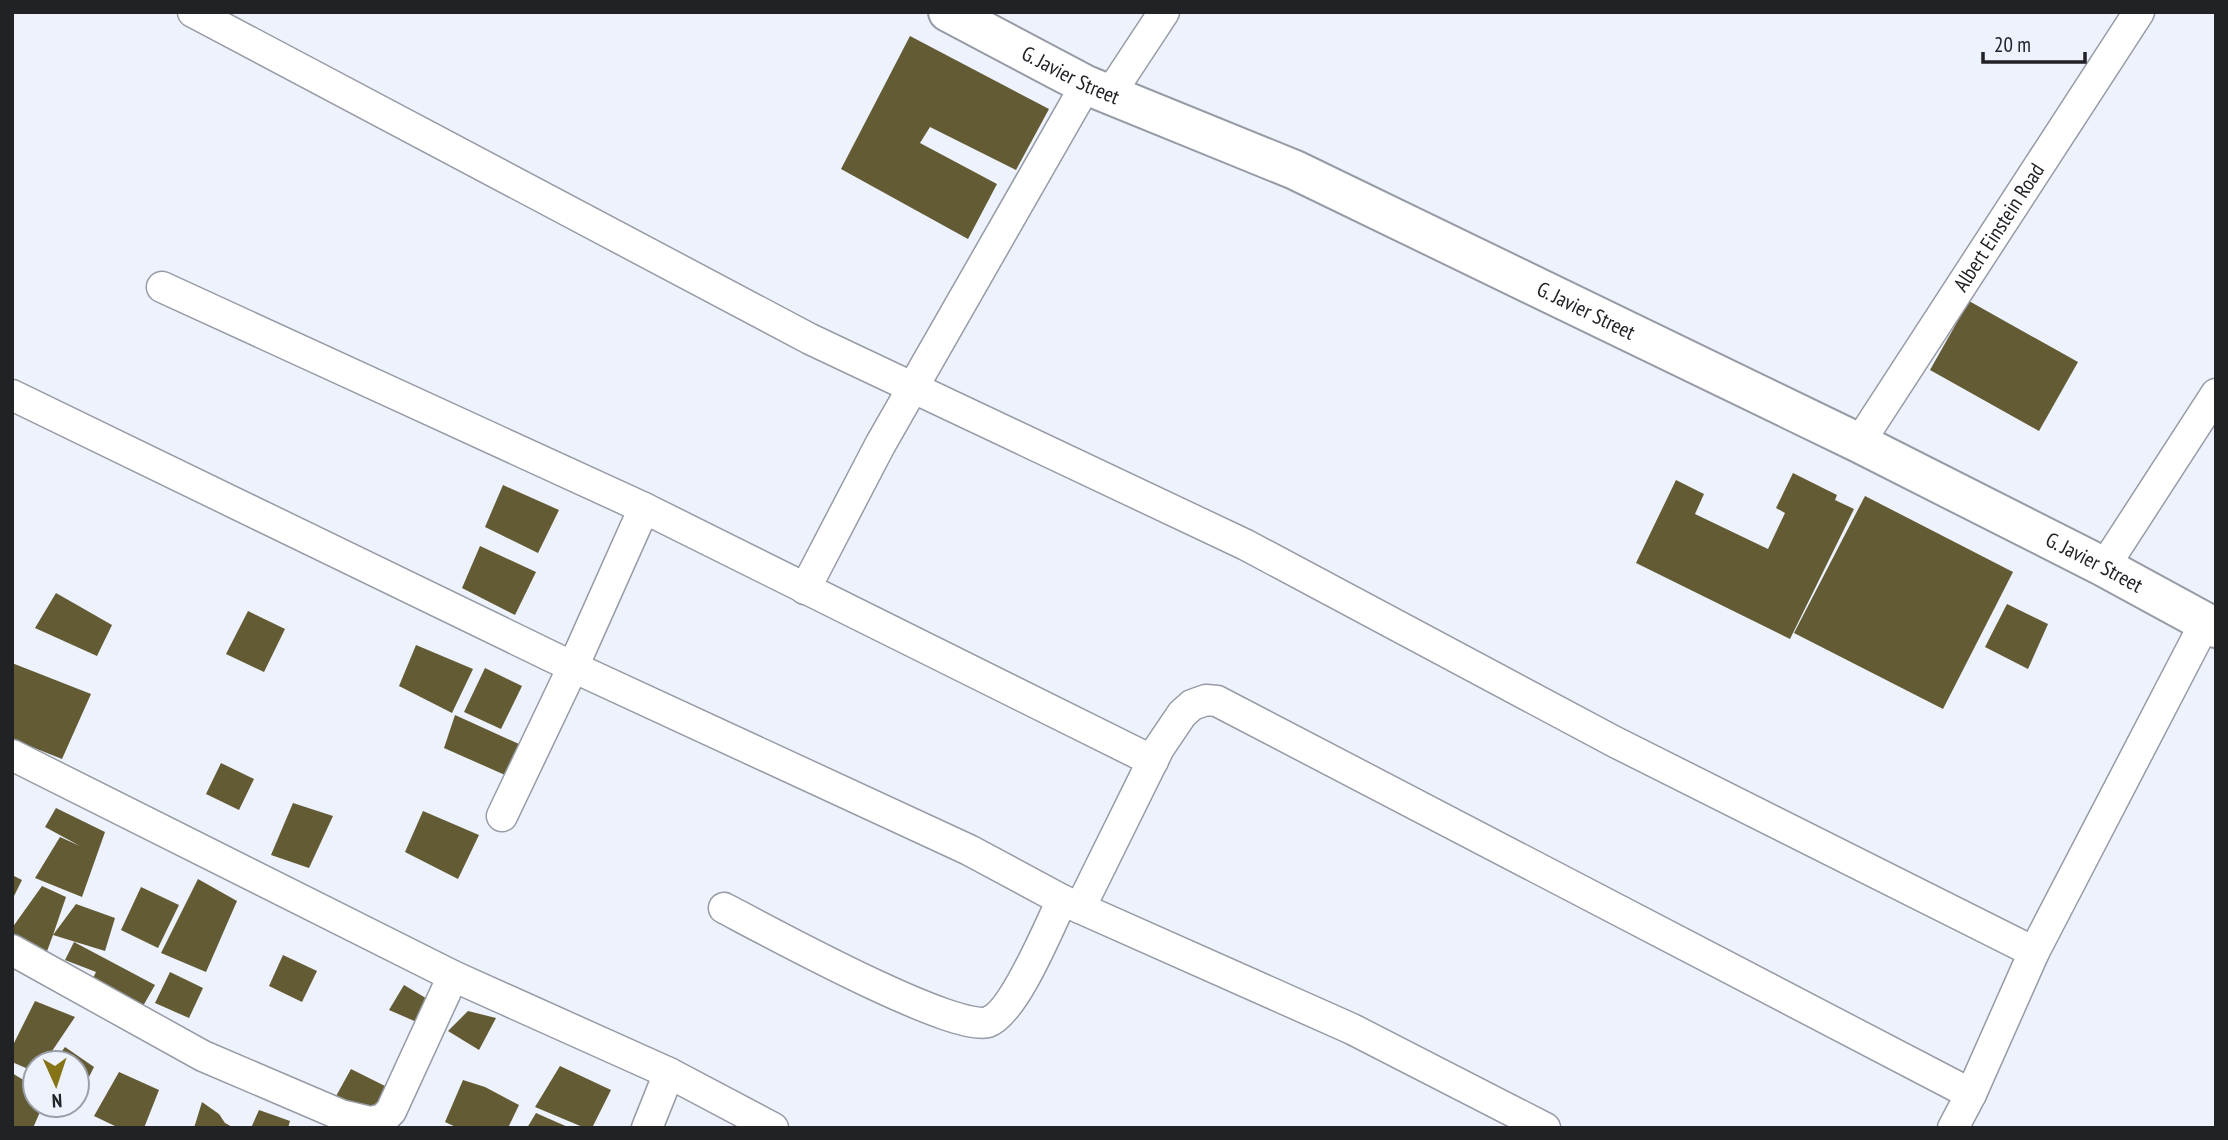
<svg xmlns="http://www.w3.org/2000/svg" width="2228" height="1140" font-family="'PT Sans Narrow',sans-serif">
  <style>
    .building { fill: #635b34 }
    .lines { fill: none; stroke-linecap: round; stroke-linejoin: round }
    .street-casing { stroke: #969ba5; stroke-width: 33 }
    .secondary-casing { stroke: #969ba5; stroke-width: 42 }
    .street { stroke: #fff; stroke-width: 30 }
    .secondary { stroke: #fff; stroke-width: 38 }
    .labels { text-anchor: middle; stroke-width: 7; stroke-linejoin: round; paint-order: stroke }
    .street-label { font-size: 21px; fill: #202226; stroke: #edf2fd }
  </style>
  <rect width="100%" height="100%" fill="#edf2fd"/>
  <g class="building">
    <polygon points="910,36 1049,109 1016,170 930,127 920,143 997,184 968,239 841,169"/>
    <polygon points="1969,301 2078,362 2039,431 1930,370"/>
    <polygon points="1793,473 1837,495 1835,500 1854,509 1790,639 1636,563 1676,480 1704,494 1695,514 1768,549 1785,513 1776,508"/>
    <polygon points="503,485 559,510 538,553 485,527"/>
    <polygon points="1865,496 2013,572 1943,709 1794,633"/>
    <polygon points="480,546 536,572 515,615 462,588"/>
    <polygon points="56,593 112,625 97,656 35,628"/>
    <polygon points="2007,604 2048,624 2028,669 1985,647"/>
    <polygon points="248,611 285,629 264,672 226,654"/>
    <polygon points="416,645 473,669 452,713 399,686"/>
    <polygon points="12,663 91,694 62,759 12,739"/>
    <polygon points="485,668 522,686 501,729 464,712"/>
    <polygon points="455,715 519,744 505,775 444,748"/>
    <polygon points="221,763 254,779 239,810 206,794"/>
    <polygon points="293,803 333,816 309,868 271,855"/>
    <polygon points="56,808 105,832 82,897 35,878 60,837 80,846 45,827"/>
    <polygon points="423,811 479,835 458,879 405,852"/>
    <polygon points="12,875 22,880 12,900"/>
    <polygon points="198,879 237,901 206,972 161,953"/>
    <polygon points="42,886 66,897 53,935 76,904 115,918 105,951 53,935 46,954 12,938 12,928"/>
    <polygon points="141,887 179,905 158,948 121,930"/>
    <polygon points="74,942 155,985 143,1006 91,982 96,972 65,960"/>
    <polygon points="283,955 317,971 302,1002 269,986"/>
    <polygon points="170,972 203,988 189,1018 155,1003"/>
    <polygon points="404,985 429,1000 419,1023 389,1010"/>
    <polygon points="35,1001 75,1017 44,1063 35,1063 35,1072 12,1062 12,1047"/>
    <polygon points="468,1011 496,1018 479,1050 448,1031"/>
    <polygon points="65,1047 94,1067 80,1095 80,1101 77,1099 77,1063 53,1063"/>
    <polygon points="560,1066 611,1090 592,1128 585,1128 535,1107"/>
    <polygon points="351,1069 393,1090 373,1115 335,1098"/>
    <polygon points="119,1072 159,1090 144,1128 119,1128 94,1116"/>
    <polygon points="12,1073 35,1087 35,1105 43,1105 33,1128 19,1128 12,1125"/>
    <polygon points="463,1080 485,1087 519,1105 508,1128 458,1128 445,1122"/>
    <polygon points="202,1102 219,1114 225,1123 234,1128 194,1128"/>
    <polygon points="259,1110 290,1121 288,1128 251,1128"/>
    <polygon points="536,1113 570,1128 527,1128"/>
  </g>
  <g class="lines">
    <g class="street-casing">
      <g id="street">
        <polyline points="193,12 810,339 1246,545 1615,742 2034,952"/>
        <polyline points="1110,94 1164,12"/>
        <polyline points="162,287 644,508 1153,761"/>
        <polyline points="12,395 573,667 969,850 1062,900 1352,1029 1545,1128"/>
        <path id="s1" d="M1859,443L2139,12"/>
        <polyline points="2104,567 2216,394"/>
        <polyline points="805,589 880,445 1086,85"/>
        <polyline points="12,755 453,976 669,1073 773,1128"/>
        <polyline points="502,816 573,667 644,508"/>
        <path d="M724,908C764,929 954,1033 988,1022C1014,1013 1049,927 1062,900"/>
        <polyline points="1080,908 1159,748 1182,714 1192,705 1206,700 1217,701 1971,1094"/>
        <polyline points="12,950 203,1056 341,1115 371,1122 383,1119 391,1111 453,976"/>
        <polyline points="647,1128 669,1073"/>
        <polyline points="1953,1128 1971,1094 2034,952 2205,623"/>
      </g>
    </g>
    <g class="secondary-casing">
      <g id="secondary">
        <path id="s2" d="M948,12L1086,85L1295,170L1859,443L2104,567L2216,628"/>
      </g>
    </g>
    <use href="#street" class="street"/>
    <use href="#secondary" class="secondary"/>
  </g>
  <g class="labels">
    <g class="street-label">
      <text dy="7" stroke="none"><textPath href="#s2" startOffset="138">G. Javier Street</textPath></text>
      <text dy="7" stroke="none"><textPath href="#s1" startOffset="257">Albert Einstein Road</textPath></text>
      <text dy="7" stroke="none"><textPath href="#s2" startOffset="705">G. Javier Street</textPath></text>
      <text dy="7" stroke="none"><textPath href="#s2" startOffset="1272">G. Javier Street</textPath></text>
    </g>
  </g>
  <rect width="2228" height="1140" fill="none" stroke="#202226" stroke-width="28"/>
  <g transform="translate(56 1084) rotate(177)"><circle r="33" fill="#edf2fd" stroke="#9b9fa7" stroke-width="2"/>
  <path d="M0-5L12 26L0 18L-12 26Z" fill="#867315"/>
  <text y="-10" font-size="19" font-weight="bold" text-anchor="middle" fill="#202226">N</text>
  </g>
  <path d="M1983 52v10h102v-10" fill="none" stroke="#202226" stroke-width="3.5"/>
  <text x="1994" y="52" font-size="21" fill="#202226" stroke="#edf2fd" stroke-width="5" paint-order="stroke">20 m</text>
</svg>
